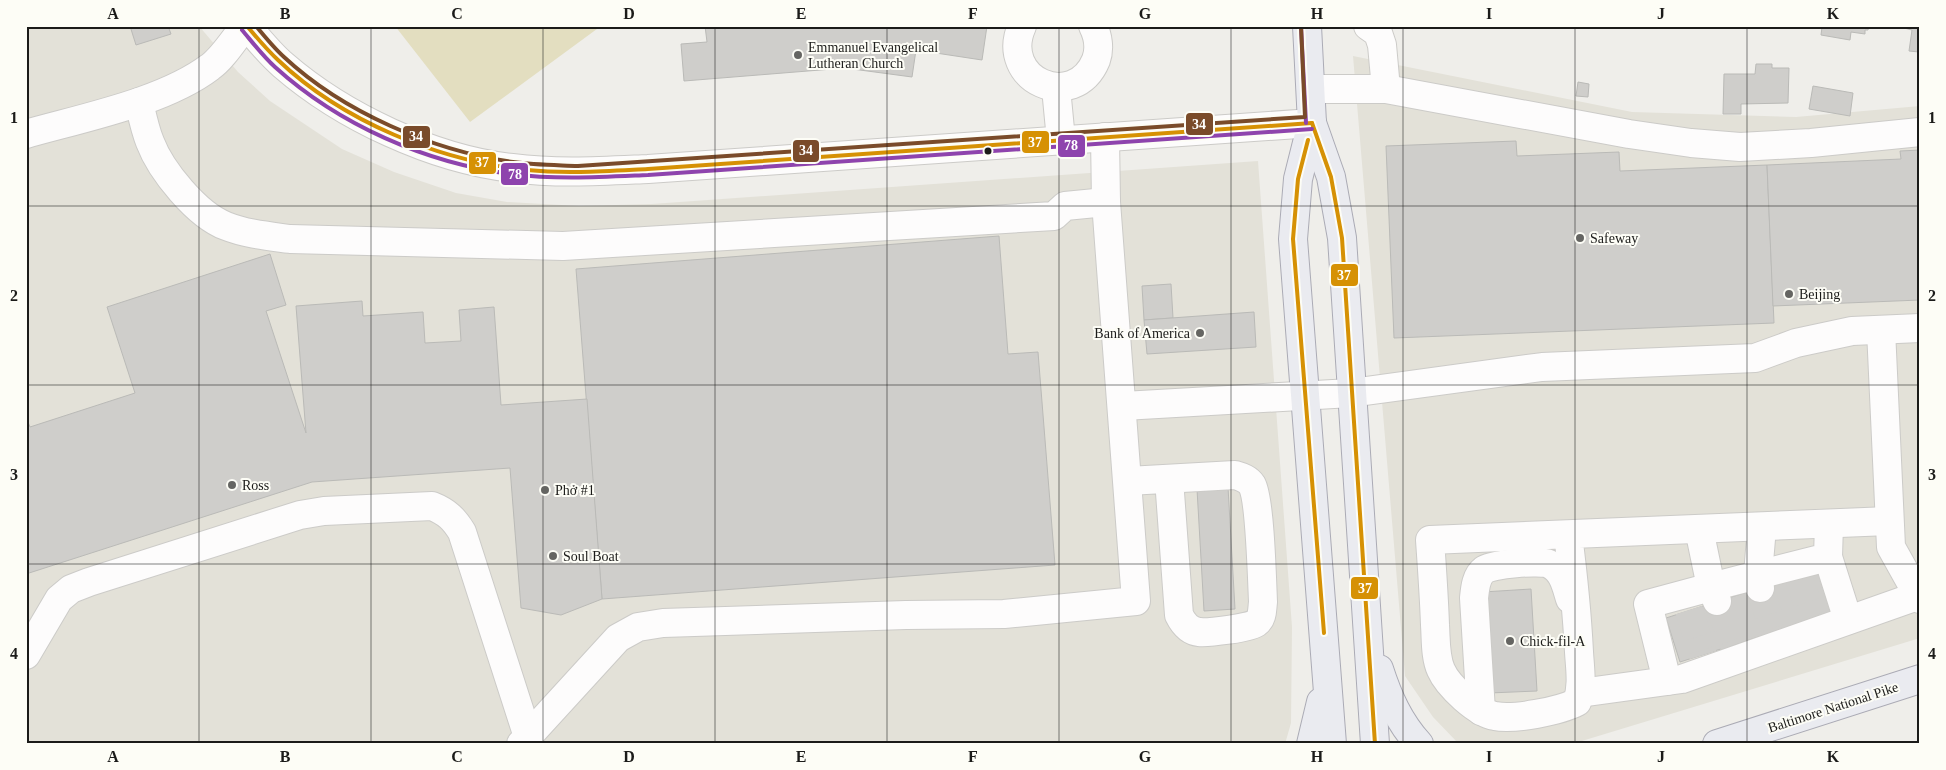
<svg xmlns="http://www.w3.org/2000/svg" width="1946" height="770" font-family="'Times New Roman',serif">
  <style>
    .built { fill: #e3e1d8 }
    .green { fill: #e3dec0 }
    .building { fill: #cfcecb; stroke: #babab7 }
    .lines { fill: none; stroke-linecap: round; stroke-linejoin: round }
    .minor-tunnel { stroke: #cfcecb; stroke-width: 28; stroke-dasharray: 28 14; stroke-linecap: butt }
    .minor-casing { stroke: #cccbc8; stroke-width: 30 }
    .major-casing { stroke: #ababb5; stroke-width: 30 }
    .minor { stroke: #fdfcfc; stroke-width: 28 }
    .major { stroke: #eaebf0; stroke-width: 28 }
    .bus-1-casing { stroke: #fdfdf6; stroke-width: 8 }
    .bus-2-casing { stroke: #fdfdf6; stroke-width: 8 }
    .bus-3-casing { stroke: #fdfdf6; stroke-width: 8 }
    .bus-1 { stroke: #d69104; stroke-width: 4 }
    .bus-2 { stroke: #8e44ad; stroke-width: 4 }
    .bus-3 { stroke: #7a4b2a; stroke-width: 4 }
    .grid { fill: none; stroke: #1b1b19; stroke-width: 1; stroke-opacity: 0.55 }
    .poi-dot { fill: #656562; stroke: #fdfdf6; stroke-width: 2 }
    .bus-dot { fill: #1b1b19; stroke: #fdfdf6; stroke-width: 2 }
    .labels { text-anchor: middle; stroke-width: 4; stroke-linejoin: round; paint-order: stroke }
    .poi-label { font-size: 14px; fill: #1b1b19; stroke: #fdfdf6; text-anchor: start }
    .street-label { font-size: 14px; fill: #1b1b19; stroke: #fdfdf6 }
    .line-badge { stroke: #fdfdf6; stroke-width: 2 }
    .badge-label { font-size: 14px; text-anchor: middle; font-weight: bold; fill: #fff }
    .neatline { fill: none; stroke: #1b1b19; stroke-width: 2 }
    .grid-label { font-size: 16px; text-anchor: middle; font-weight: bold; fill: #1b1b19 }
  </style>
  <rect width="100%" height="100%" fill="#efeeea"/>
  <g class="built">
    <polygon points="26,26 199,26 238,72 270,101 342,149 394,172 456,193 507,202 579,206 652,204 1258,161 1292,627 1291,723 1285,744 26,744"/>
    <polygon points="1353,56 1632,112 1796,117 1920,106 1920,638 1572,744 1461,744 1457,742 1433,717 1405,676"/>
  </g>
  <polygon class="green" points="395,26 601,26 470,122"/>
  <g class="building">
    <polygon points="130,26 168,26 171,34 136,45"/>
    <polygon points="705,26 987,26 982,60 916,50 912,77 845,68 684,81 681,44 707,42"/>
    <polygon points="1819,26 1869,26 1868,30 1865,30 1865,34 1851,32 1850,40 1821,35 1822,27"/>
    <polygon points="1905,26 1920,26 1920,57 1919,52 1909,51 1912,30 1904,28"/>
    <polygon points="1756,64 1772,64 1772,68 1789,68 1788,103 1741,104 1741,114 1723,114 1724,74 1755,74"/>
    <polygon points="1578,82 1589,84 1588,97 1576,96"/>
    <polygon points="1813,86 1853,93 1850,116 1809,109"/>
    <polygon points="1516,141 1517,156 1619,152 1620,171 1767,165 1774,323 1394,338 1386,146"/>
    <polygon points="1920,150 1920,300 1773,306 1767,165 1901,159 1900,151"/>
    <polygon points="999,236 1008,354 1038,352 1055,565 602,599 576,269"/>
    <polygon points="270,254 286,305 266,311 306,433 296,306 362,301 363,316 423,312 425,343 461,341 459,310 494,307 501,405 587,399 602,599 561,615 521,608 510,468 312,482 26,574 26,417 30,427 135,393 107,307"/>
    <polygon points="1171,284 1173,318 1144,320 1142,286"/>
    <polygon points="1254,312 1256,347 1147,354 1144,320"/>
    <polygon points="1228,487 1235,609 1204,611 1197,489"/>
    <polygon points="1822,568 1837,612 1680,662 1666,618"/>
    <polygon points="1531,589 1537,691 1489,693 1483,592"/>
  </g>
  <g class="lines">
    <g class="minor-tunnel">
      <polyline points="1798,576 1813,619"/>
      <polyline points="1760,588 1774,632"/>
      <polyline points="1717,601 1734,645"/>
      <polyline points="1689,610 1703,655"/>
    </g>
    <g class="minor-casing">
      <g id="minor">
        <path d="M247,26C258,39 270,54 283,65C343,117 433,159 512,168C557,174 603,171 648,169L1312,123"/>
        <path d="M1022,26C998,80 1074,113 1096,60C1100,49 1098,36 1093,26"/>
        <polyline points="1368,26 1378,33 1382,45 1386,89"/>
        <polyline points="1056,88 1061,140"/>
        <polyline points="1311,89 1386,89 1629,134 1691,143 1740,147 1811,143 1920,132"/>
        <path d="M139,102C142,115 145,130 150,142C161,171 197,215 226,226C246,234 268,236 290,239L563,246L1054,216L1065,206L1106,202"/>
        <path d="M26,134C82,118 164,102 210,67C223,58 235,38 245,26"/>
        <polyline points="1881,330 1891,547 1920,599"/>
        <polyline points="1123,406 1351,393 1542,367 1755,358 1796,343 1852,331 1920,328"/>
        <path d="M1128,481L1235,475C1242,477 1248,479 1252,485C1260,500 1262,580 1263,602C1262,609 1263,618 1256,623C1251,628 1207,633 1199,632C1189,631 1183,623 1179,615L1169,479"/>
        <path d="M1568,535C1573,574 1577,613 1579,652C1580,669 1583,686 1577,702C1560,711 1513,720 1495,716C1477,713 1448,686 1441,670C1435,657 1436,639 1435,625C1434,596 1432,568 1430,540L1889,521"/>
        <polyline points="1828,557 1848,620"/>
        <polyline points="1760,588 1758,574 1762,527"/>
        <polyline points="1717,601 1711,587 1828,557 1829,524"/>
        <path d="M26,655L59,599L71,589L89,582L300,515L324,511L432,506C447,512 454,519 462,532L528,737"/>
        <polyline points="1667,681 1648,604 1711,587 1699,529"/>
        <polyline points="1580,693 1682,679 1920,595"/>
        <path d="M1481,711L1474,598C1475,588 1476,576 1484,570C1491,564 1540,560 1549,564C1563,570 1566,586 1570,599"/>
        <polyline points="521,744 618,638 638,627 663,623 906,615 1004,614 1136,601 1106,202 1105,137"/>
      </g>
    </g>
    <g class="major-casing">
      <g id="major">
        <polyline points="1307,26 1312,123 1298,179 1293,239 1332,744"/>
        <polyline points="1312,123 1331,177 1342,238 1375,744"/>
        <path d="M1379,669C1388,697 1399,722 1419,744"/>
        <polyline points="1311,744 1321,702"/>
        <polyline points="1717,744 1920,679"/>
      </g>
    </g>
    <use href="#minor" class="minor"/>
    <use href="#major" class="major"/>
    <g class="bus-1-casing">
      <g id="bus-1">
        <path d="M247,26C257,38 267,50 278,60C342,121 439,161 527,170C567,174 608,171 648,169L1312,123"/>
        <polyline points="1312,123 1331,177 1342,238 1375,744"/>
        <polyline points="1308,140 1298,179 1293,239 1324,633"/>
      </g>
    </g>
    <g class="bus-2-casing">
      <g id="bus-2">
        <polyline points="1301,26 1306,123"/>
        <path d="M242,30C253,43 263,56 275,67C339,125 426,163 511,174C557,180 603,177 648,175L1312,129"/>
      </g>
    </g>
    <g class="bus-3-casing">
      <path id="bus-3" d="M256,26C265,37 274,48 284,57C343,112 433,151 513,162C535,165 556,165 578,166L1305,117L1301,26"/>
    </g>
    <use href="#bus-1" class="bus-1"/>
    <use href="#bus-2" class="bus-2"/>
    <use href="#bus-3" class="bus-3"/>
  </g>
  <path class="grid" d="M199,26V744M371,26V744M543,26V744M715,26V744M887,26V744M1059,26V744M1231,26V744M1403,26V744M1575,26V744M1747,26V744M26,206H1920M26,385H1920M26,564H1920"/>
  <g class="poi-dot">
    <circle cx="798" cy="55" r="5"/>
    <circle cx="1580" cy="238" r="5"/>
    <circle cx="1789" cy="294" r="5"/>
    <circle cx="1200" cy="333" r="5"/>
    <circle cx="232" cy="485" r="5"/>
    <circle cx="545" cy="490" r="5"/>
    <circle cx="553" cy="556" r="5"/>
    <circle cx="1510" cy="641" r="5"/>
  </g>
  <circle class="bus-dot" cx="988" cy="151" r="4.5"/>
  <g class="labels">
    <g class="poi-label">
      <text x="808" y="52">Emmanuel Evangelical<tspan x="808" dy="16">Lutheran Church</tspan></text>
      <text x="1590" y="243">Safeway</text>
      <text x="1799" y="299">Beijing</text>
      <text x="1190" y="338" text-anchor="end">Bank of America</text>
      <text x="242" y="490">Ross</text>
      <text x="555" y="495">Phở #1</text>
      <text x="563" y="561">Soul Boat</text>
      <text x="1520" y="646">Chick-fil-A</text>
    </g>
    <g class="street-label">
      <text transform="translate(1833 707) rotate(-18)" y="5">Baltimore National Pike</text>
    </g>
  </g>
  <g class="line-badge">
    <rect x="1185" y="112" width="29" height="24" rx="5" fill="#7a4b2a"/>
    <rect x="402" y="125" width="29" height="24" rx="5" fill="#7a4b2a"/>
    <rect x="1021" y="130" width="29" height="24" rx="5" fill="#d69104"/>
    <rect x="1057" y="134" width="29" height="24" rx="5" fill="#8e44ad"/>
    <rect x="792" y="139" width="28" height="24" rx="5" fill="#7a4b2a"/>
    <rect x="468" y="151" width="29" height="24" rx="5" fill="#d69104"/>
    <rect x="500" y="162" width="29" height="24" rx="5" fill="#8e44ad"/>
    <rect x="1330" y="263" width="29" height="24" rx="5" fill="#d69104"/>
    <rect x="1350" y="576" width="29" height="24" rx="5" fill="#d69104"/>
  </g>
  <g class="badge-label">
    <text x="1199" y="129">34</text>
    <text x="416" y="141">34</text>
    <text x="1035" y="147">37</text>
    <text x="1071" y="150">78</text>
    <text x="806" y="155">34</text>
    <text x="482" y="167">37</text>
    <text x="515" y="179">78</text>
    <text x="1344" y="280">37</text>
    <text x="1365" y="593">37</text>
  </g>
  <rect width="1946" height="770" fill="none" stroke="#fdfdf6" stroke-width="55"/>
  <rect x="28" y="28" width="1890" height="714" class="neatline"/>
  <g class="grid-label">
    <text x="113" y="19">A</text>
    <text x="285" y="19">B</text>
    <text x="457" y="19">C</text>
    <text x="629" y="19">D</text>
    <text x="801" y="19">E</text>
    <text x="973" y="19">F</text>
    <text x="1145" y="19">G</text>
    <text x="1317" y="19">H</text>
    <text x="1489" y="19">I</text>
    <text x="1661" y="19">J</text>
    <text x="1833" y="19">K</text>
    <text x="14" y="123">1</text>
    <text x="1932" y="123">1</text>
    <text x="14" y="301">2</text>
    <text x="1932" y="301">2</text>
    <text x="14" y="480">3</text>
    <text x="1932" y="480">3</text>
    <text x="14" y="659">4</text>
    <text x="1932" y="659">4</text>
    <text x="113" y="762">A</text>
    <text x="285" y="762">B</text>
    <text x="457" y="762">C</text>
    <text x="629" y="762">D</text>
    <text x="801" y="762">E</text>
    <text x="973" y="762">F</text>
    <text x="1145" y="762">G</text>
    <text x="1317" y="762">H</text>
    <text x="1489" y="762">I</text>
    <text x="1661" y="762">J</text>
    <text x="1833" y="762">K</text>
  </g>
</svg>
